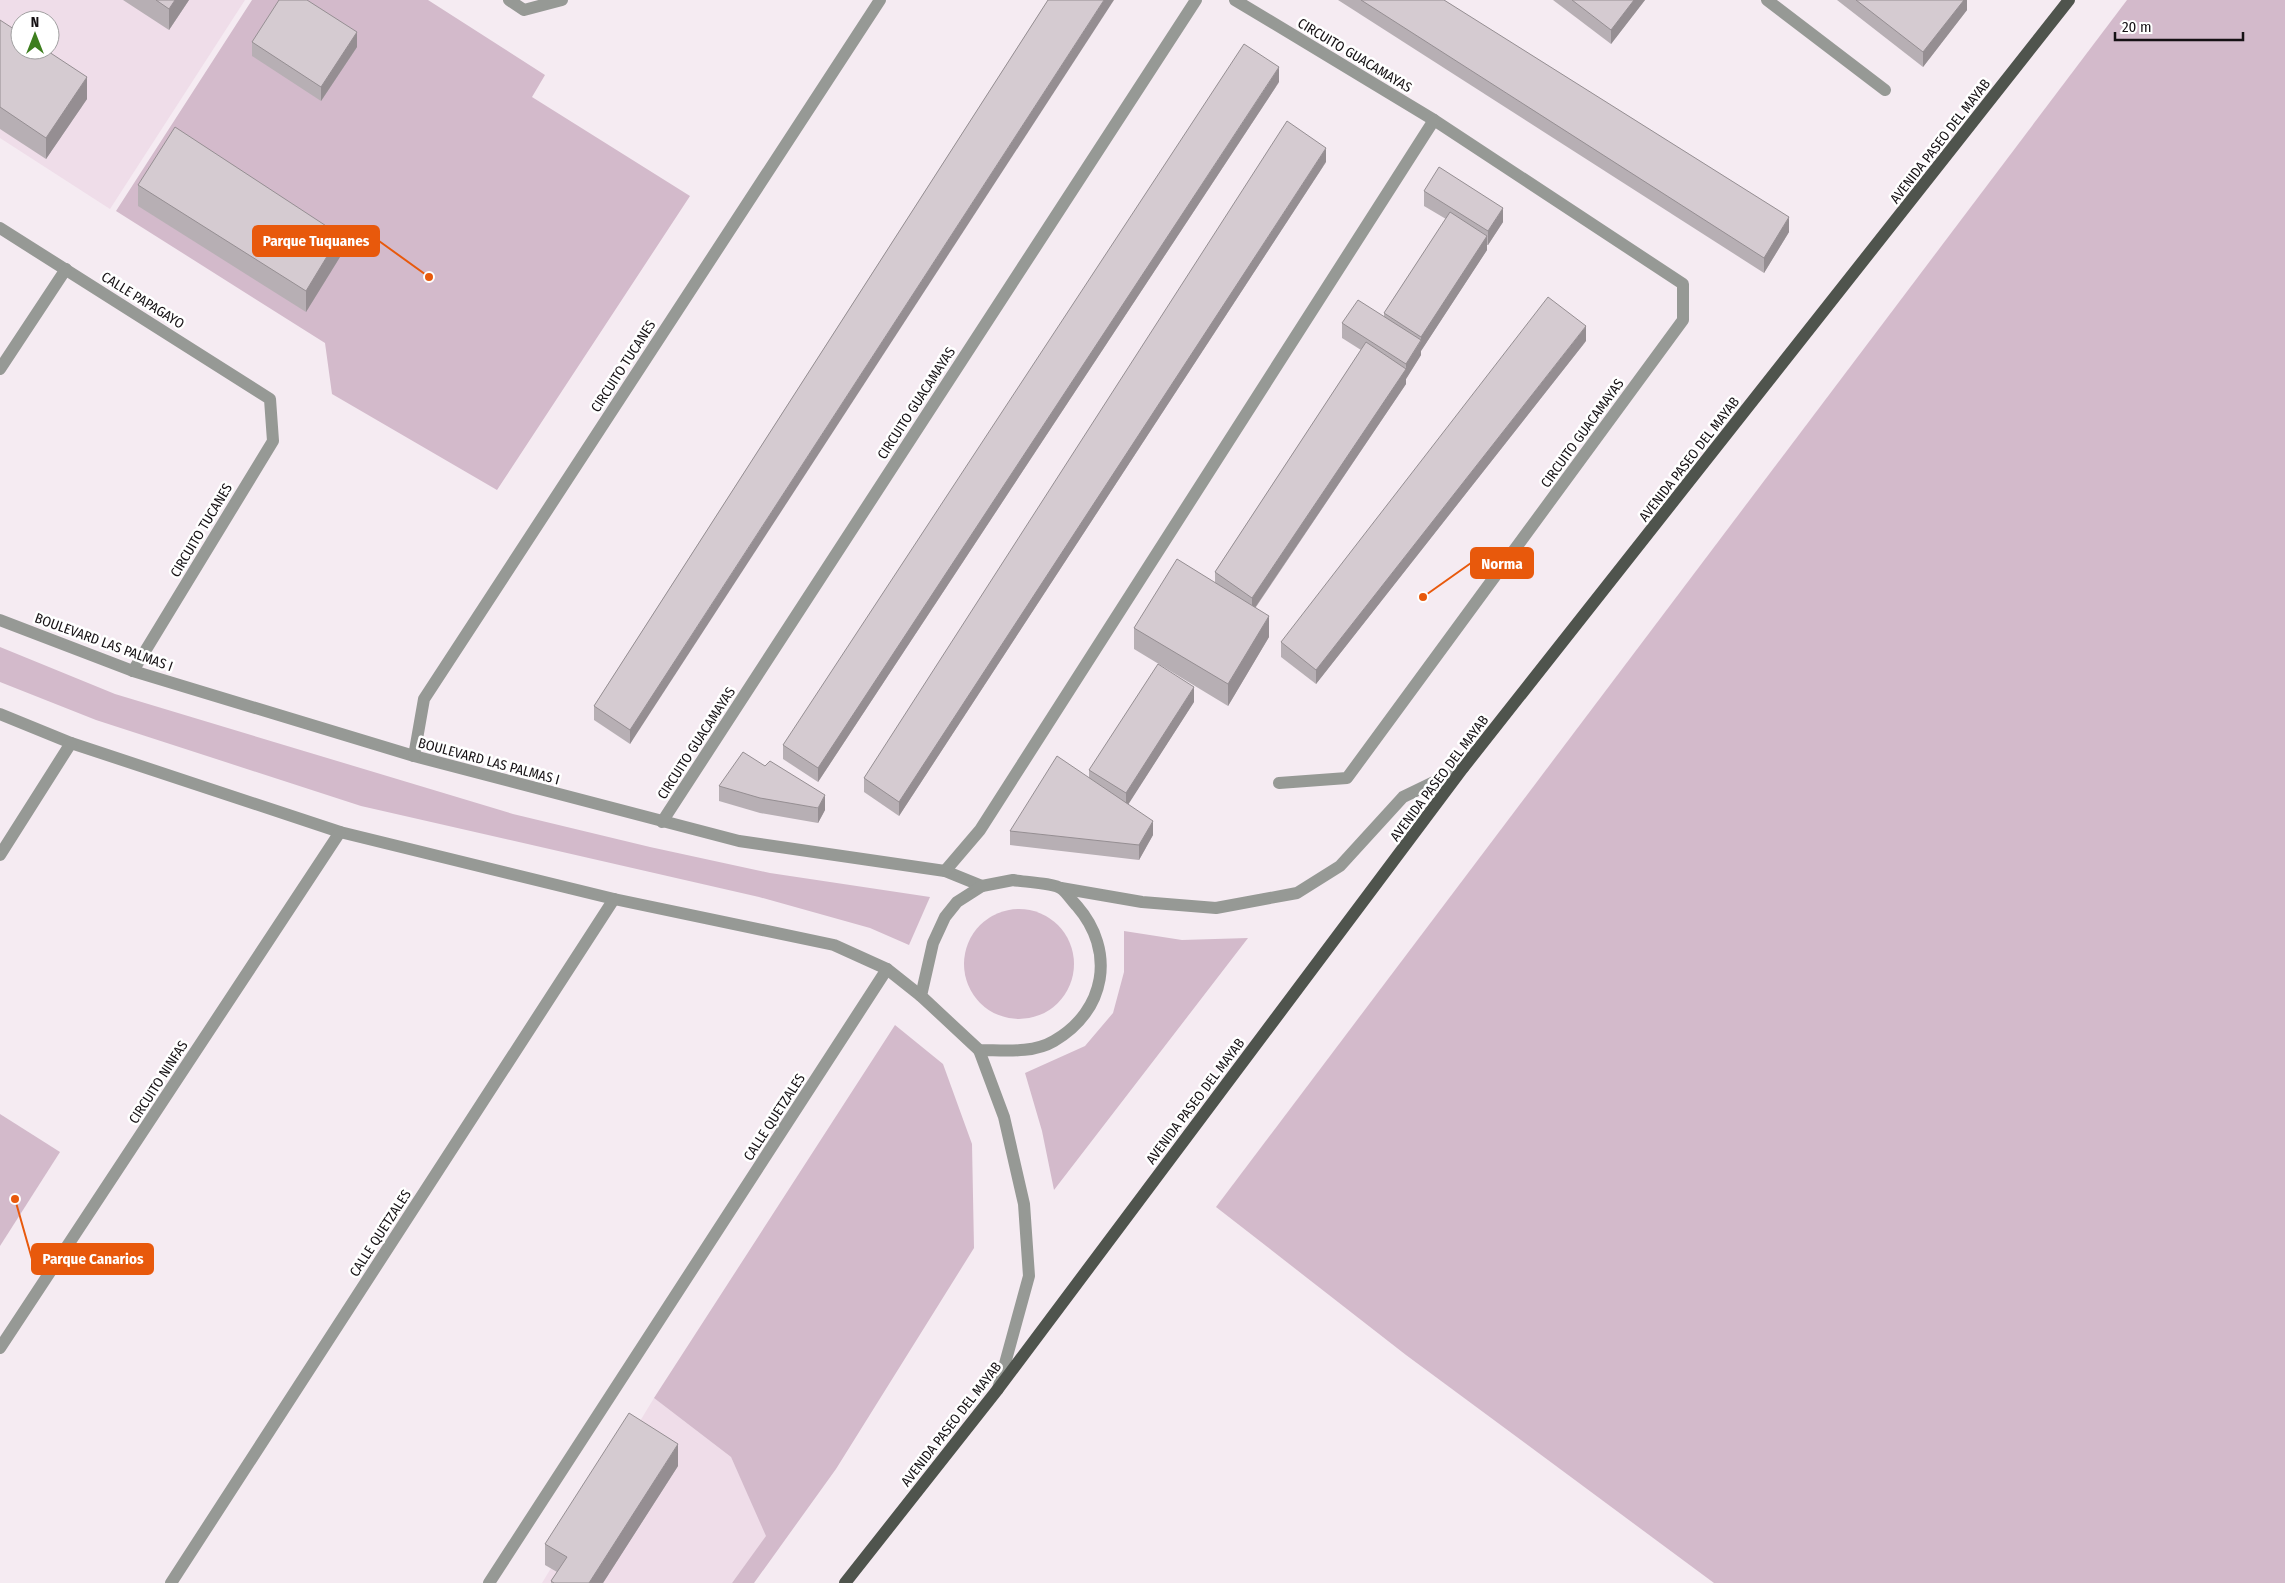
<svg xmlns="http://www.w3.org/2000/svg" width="2285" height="1583" font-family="'Fira Sans Condensed',sans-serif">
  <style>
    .built { fill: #efdde9; fill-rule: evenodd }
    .green { fill: #d3bacb }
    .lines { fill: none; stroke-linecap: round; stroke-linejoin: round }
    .minor { stroke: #969995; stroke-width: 12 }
    .major { stroke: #4f544d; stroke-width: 12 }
    .wall { fill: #b7afb4 }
    .shaded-wall { fill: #958e92 }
    .building { fill: #d5cbd1; stroke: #958e92 }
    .labels { text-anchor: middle; stroke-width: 5; stroke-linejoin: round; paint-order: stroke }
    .street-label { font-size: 14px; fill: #151114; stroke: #fff }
    .leader { fill: none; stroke: #e8590c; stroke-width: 2 }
    .callout-dot { fill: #e8590c; stroke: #fff; stroke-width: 2 }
    .callout { fill: #e8590c; stroke: #e8590c; stroke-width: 2 }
    .callout-label { font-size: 15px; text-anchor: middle; font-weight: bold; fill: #fff }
  </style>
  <rect width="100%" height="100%" fill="#f5ebf2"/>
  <g class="built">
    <path d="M0,0H245L110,209L0,138ZM20,20H50V50H20Z"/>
    <polygon points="654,1398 731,1457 767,1536 732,1583 542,1583"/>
  </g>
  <g class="green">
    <polygon points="252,0 428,0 545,75 532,97 690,196 497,490 332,394 325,343 116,211"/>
    <polygon points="2127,0 2285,0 2285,1583 1714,1583 1406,1355 1216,1207"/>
    <polygon points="0,647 115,694 513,814 650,847 770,873 930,897 909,945 870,928 759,897 361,806 96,720 0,682"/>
    <circle cx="1019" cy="964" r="55"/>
    <polygon points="1124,931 1182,940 1248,938 1054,1190 1042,1131 1025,1073 1085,1046 1113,1013 1124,972"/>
    <polygon points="895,1025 943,1064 972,1144 974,1248 836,1469 754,1583 732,1583 766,1536 731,1457 654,1398"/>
    <polygon points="0,1114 60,1152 0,1246"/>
  </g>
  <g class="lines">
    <g class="minor">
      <polyline points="509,0 524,10 562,0"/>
      <polyline points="1235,0 1434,120 1683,284 1683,320 1347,778 1279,783"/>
      <polyline points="1767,0 1885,90"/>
      <polyline points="0,228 270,399 273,441 133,671"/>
      <polyline points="0,369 66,269"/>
      <polyline points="0,620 133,671 414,756 739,841 945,871 982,886"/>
      <polyline points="0,714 71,743 340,832 614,899 834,945 887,969 921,996"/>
      <polyline points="414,756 424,699 880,0"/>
      <polyline points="662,822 1196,0"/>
      <polyline points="0,855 71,743"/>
      <polyline points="945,871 980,830 1434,120"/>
      <path d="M1013,880C1024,882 1054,883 1062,889C1067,893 1072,901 1077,906C1116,951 1106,1011 1054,1041C1032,1054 1003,1050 979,1050L921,996L933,943L945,917L957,902L982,886Z"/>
      <polyline points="1061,888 1142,902 1216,908 1297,893 1340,866 1403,797 1463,768"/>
      <polyline points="979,1050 1004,1117 1024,1204 1029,1276 998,1389"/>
      <polyline points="0,1348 340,832"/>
      <polyline points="171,1583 614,899"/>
      <polyline points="489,1583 887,969"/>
    </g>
    <polyline class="major" points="845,1583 998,1389 1463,768 2069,0"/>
  </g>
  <g class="wall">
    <polygon points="123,0 189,0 169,30"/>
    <polygon points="1048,0 630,744 594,720 594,706"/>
    <polygon points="1338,0 1444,0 1789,232 1764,273"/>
    <polygon points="1553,0 1645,0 1611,44"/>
    <polygon points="1837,0 1967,0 1967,10 1923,67"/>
    <polygon points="0,20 87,99 46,159 0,129"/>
    <polygon points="252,42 357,47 321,101 252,56"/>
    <polygon points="1279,82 818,782 783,759 783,745"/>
    <polygon points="1326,162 899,816 864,792 864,778"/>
    <polygon points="138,185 340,257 306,312 138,206"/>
    <polygon points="1424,191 1503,222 1488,245 1487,245 1487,250 1421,351 1421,355 1406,379 1406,378 1406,384 1256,607 1269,637 1228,706 1134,649 1134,628 1215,582 1215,572 1361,350 1342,338 1342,323 1384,317 1384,313 1446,219 1424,206"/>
    <polygon points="1586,341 1316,684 1281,657 1281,642"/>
    <polygon points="1194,702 1128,804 1153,835 1139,860 1010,845 1010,831 1089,778 1089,770"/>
    <polygon points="719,786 825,810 818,823 760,813 719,801"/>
    <polygon points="678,1466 603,1583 551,1583 551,1581 557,1572 545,1565 545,1544"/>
  </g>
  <g class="shaded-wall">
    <polygon points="175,0 189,0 169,30 169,9"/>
    <polygon points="1104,0 1114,0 630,744 630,730"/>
    <polygon points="1634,0 1645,0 1611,44 1611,30"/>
    <polygon points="1964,0 1967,0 1967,10 1923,67 1923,52"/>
    <polygon points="357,32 357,47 321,101 321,87"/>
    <polygon points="1279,67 1279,82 818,782 818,768"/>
    <polygon points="87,77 87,99 46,159 46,138"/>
    <polygon points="1326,148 1326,162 899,816 899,802"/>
    <polygon points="1503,208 1503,222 1488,245 1488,231"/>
    <polygon points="1789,217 1789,232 1764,273 1764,258"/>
    <polygon points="340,235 340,257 306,312 306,291"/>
    <polygon points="1487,236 1487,250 1421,351 1421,355 1406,379 1406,364 1421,341 1421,337"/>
    <polygon points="1586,326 1586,341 1316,684 1316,670"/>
    <polygon points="1406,369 1406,384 1252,612 1252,598"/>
    <polygon points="1269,616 1269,637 1228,706 1228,684"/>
    <polygon points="1194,687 1194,702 1126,808 1126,793"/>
    <polygon points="825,795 825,810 818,823 818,808"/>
    <polygon points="1153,821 1153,835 1139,860 1139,845"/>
    <polygon points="678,1444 678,1466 603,1583 589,1583"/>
  </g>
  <g class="building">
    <polygon points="156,0 175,0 169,9"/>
    <polygon points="279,0 307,0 357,32 321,87 252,42"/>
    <polygon points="1048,0 1104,0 630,730 594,706"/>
    <polygon points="1361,0 1444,0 1789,217 1764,258"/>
    <polygon points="1572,0 1634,0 1611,30"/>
    <polygon points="1856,0 1964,0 1923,52"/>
    <polygon points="0,20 20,33 20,50 46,50 87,77 46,138 0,107"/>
    <polygon points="1244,44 1279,67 818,768 783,745"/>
    <polygon points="1287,121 1326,148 899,802 864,778"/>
    <polygon points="175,127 340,235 306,291 138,185"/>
    <polygon points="1439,167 1503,208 1488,231 1424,191"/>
    <polygon points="1450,212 1487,236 1421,337 1384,313"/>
    <polygon points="1548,297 1586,326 1316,670 1281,642"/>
    <polygon points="1358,300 1421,340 1406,364 1342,323"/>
    <polygon points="1366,342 1406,369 1252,598 1215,572"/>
    <polygon points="1177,559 1269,616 1228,684 1134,628"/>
    <polygon points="1158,664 1194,687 1126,793 1089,770"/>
    <polygon points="743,752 765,766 770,761 825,795 818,808 760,798 719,786"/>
    <polygon points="1057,756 1153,821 1139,845 1010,831"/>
    <polygon points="629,1413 678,1444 589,1583 554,1583 551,1581 567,1557 545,1544"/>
  </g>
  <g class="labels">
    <g class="street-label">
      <text transform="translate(1355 55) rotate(31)" y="5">CIRCUITO GUACAMAYAS</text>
      <text transform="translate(1940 141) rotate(-52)" y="5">AVENIDA PASEO DEL MAYAB</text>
      <text transform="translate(143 300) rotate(32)" y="5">CALLE PAPAGAYO</text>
      <text transform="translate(623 366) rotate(-57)" y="5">CIRCUITO TUCANES</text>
      <text transform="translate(916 403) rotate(-57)" y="5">CIRCUITO GUACAMAYAS</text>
      <text transform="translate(1582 433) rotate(-54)" y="5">CIRCUITO GUACAMAYAS</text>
      <text transform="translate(1689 459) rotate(-52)" y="5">AVENIDA PASEO DEL MAYAB</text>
      <text transform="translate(201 530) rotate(-59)" y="5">CIRCUITO TUCANES</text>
      <text transform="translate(104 642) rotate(20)" y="5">BOULEVARD LAS PALMAS I</text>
      <text transform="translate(696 743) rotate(-57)" y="5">CIRCUITO GUACAMAYAS</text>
      <text transform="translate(489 761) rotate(15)" y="5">BOULEVARD LAS PALMAS I</text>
      <text transform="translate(1439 778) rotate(-53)" y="5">AVENIDA PASEO DEL MAYAB</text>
      <text transform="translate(158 1082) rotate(-57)" y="5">CIRCUITO NINFAS</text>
      <text transform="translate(1195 1101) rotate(-53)" y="5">AVENIDA PASEO DEL MAYAB</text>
      <text transform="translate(774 1117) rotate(-57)" y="5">CALLE QUETZALES</text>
      <text transform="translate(380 1233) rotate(-57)" y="5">CALLE QUETZALES</text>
      <text transform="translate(951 1424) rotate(-52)" y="5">AVENIDA PASEO DEL MAYAB</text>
    </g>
  </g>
  <path class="leader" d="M429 277L379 241M1423 597L1471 563M15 1199L32 1259"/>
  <g class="callout-dot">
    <circle cx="429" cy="277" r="5"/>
    <circle cx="1423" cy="597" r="5"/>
    <circle cx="15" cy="1199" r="5"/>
  </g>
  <g class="callout">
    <rect x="253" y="226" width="126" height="30" rx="5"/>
    <rect x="1471" y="548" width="62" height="30" rx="5"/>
    <rect x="32" y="1244" width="121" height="30" rx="5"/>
  </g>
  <g class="callout-label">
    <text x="316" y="246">Parque Tuquanes</text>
    <text x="1502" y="569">Norma</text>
    <text x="93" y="1264">Parque Canarios</text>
  </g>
  <g transform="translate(35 35)"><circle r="24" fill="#ffffff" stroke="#a1a0a1"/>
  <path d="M0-4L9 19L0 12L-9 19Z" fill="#3d7e1e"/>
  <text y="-8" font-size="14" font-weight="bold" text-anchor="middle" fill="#151114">N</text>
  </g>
  <path d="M2115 32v8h128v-8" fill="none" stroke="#151114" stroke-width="2.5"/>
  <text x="2122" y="32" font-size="15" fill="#151114" stroke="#ffffff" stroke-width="4" paint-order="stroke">20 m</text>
</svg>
